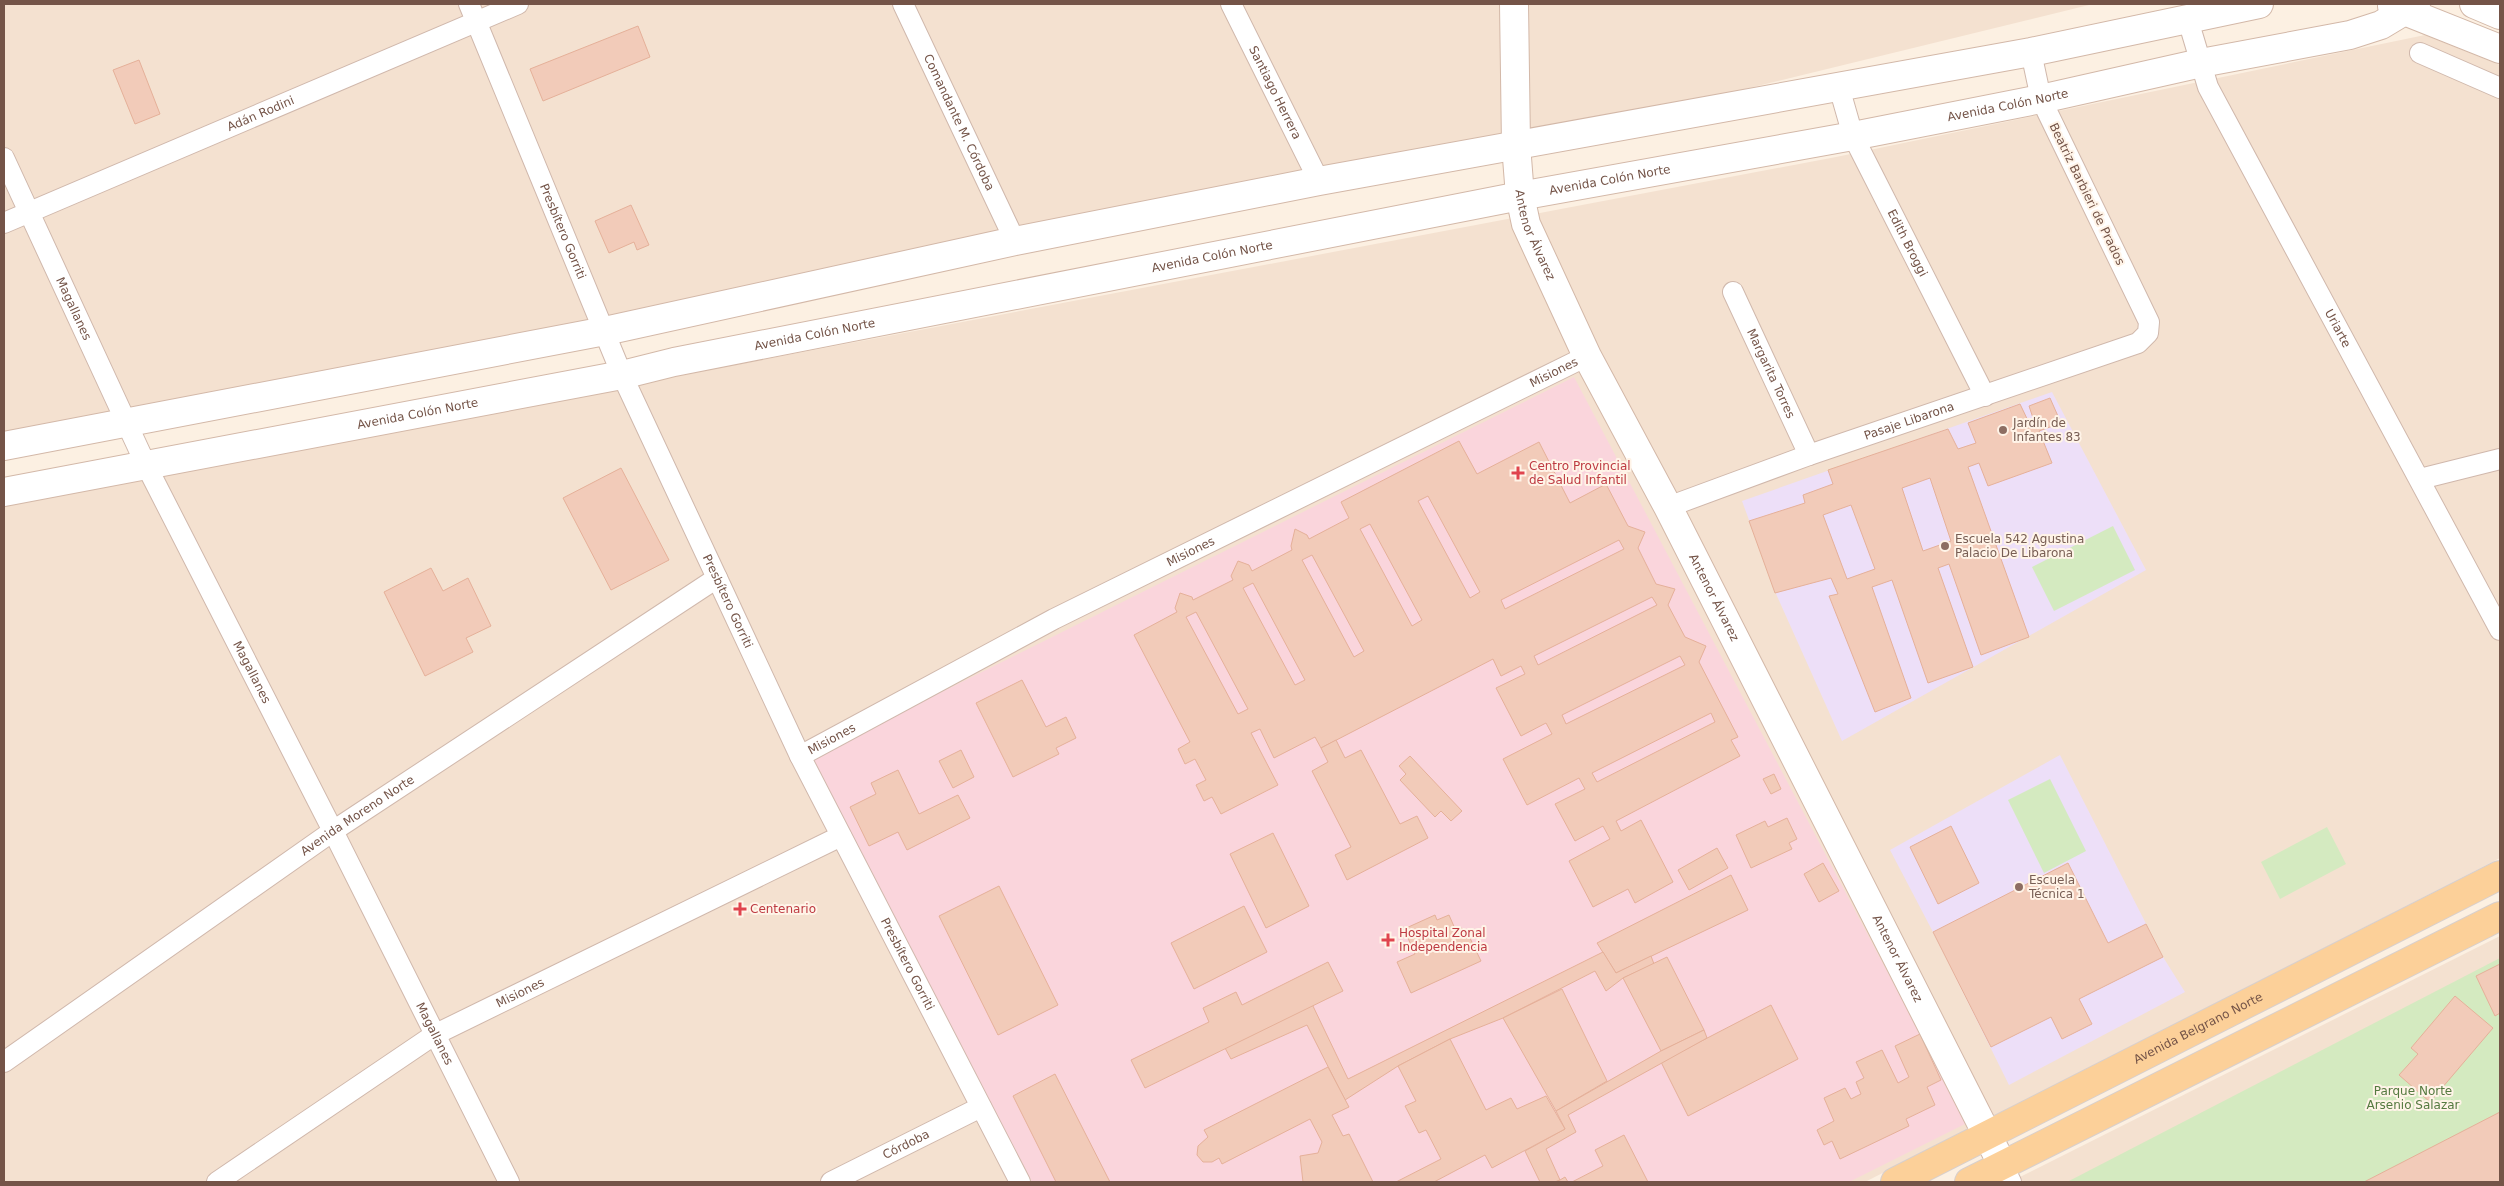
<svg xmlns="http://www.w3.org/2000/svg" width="2504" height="1186" font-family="'DejaVu Sans',sans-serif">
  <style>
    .residential { fill: #f4e1d0 }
    .education { fill: #eddff8 }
    .medical { fill: #fad5dc }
    .green { fill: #d4eac0 }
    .building { fill: #f2cbb9; stroke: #e5b099; fill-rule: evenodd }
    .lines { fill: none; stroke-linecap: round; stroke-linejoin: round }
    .street-casing { stroke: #d0b8ac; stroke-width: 22 }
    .secondary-casing { stroke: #d3b8a8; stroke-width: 30 }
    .primary-casing { stroke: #d8cfcc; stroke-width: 30 }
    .street { stroke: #fff; stroke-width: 20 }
    .secondary { stroke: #fff; stroke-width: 28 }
    .primary { stroke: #fcd099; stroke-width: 28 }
    .education-dot { fill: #8d6e63; stroke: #fff4e8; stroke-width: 2 }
    .health-dot { fill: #e0444e; stroke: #fff4e8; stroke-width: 2 }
    .labels { text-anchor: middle; stroke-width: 4; stroke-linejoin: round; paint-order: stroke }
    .street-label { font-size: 12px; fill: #745448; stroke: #fff4e8 }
    .education-label { font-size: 12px; fill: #785e54; stroke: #fff4e8; text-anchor: start }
    .health-label { font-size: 12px; fill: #be3a42; stroke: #fff4e8; text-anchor: start }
    .park-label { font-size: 12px; fill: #557a40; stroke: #fff4e8 }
  </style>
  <rect width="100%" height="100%" fill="#fcf0e2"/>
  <g class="residential">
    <polygon points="4,4 2093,4 1516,145 4,443"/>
    <polygon points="2425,35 2500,65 2500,858 1865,1182 4,1182 4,503 1836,157"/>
    <polygon points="2500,936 2500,1182 2010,1182"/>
  </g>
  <g class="education">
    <polygon points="2052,392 2146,570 1842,741 1777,596 1742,501"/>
    <polygon points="2060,755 2163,957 2185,992 2009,1085 1933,932 1890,850"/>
  </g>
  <polygon class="medical" points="1574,377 1967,1123 1849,1182 1032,1182 811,757"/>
  <g class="green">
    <polygon points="2113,526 2135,570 2054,611 2032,567"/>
    <polygon points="2050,779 2086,851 2044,873 2008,800"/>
    <polygon points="2327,827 2346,864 2280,899 2261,862"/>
    <polygon points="2500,958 2500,1182 2067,1182"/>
  </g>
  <g class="building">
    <polygon points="638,26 650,57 543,101 530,69"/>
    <polygon points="139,60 160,114 135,124 113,70"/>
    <polygon points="631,205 649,245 637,250 634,242 609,253 595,221"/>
    <path d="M2050,398L2061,423L2039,431L2052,463L1988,486L1979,463L1968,467L2029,637L1981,655L1949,564L1938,568L1973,667L1928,683L1892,580L1872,587L1911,698L1875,712L1829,596L1838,594L1831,578L1775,593L1749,521L1805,503L1803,495L1833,484L1828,470L1948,429L1958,449L1976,443L1968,423L2020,404L2031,427L2035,424L2029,406ZM1930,478L1951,541L1923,551L1902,488ZM1851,505L1875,569L1847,579L1823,515Z"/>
    <path d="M1459,441L1477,474L1539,442L1570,503L1606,484L1628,526L1645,532L1638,548L1656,584L1675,589L1668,605L1685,637L1706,646L1699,662L1738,737L1731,740L1740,756L1616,821L1621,831L1641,820L1673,882L1635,903L1628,889L1593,907L1569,861L1610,839L1603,826L1575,841L1555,804L1585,789L1579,778L1527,805L1503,759L1552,734L1546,723L1521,736L1496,688L1525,674L1521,666L1501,676L1493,659L1321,748L1315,737L1274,758L1260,729L1251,733L1278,785L1221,814L1212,797L1204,801L1196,785L1206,780L1195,759L1185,764L1178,749L1190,742L1134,635L1177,612L1175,608L1180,593L1192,597L1193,600L1233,580L1231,576L1238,561L1249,565L1252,571L1292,550L1291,546L1295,529L1307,535L1309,539L1349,518L1341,502ZM1428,496L1480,592L1470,598L1418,501ZM1370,524L1422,620L1412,626L1360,529ZM1619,540L1624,549L1505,609L1501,600ZM1312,555L1364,651L1354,657L1302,560ZM1253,583L1305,680L1295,685L1243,588ZM1652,597L1657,605L1538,665L1534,656ZM1196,612L1248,709L1238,714L1186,617ZM1680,656L1685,665L1566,724L1562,715ZM1711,713L1715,722L1597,782L1592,773Z"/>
    <polygon points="621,468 669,560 611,590 563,498"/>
    <polygon points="431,568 443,591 468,578 491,626 466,638 473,652 425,676 384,592"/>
    <polygon points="1022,680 1046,727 1066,717 1076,738 1056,748 1059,754 1013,777 976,703"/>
    <polygon points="1336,740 1345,758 1361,750 1400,824 1417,816 1428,838 1347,880 1335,855 1351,847 1312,771 1328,762 1321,748"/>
    <polygon points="961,750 974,777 953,788 939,761"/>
    <polygon points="1410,756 1462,811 1451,821 1441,811 1435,817 1400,780 1406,774 1399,766"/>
    <polygon points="898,770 919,814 958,795 970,818 907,850 898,832 869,846 850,807 876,794 871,783"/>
    <polygon points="1774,774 1781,789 1771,794 1763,779"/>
    <polygon points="1787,818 1797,839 1789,843 1792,849 1751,868 1736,835 1765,821 1768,827"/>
    <polygon points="1951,826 1979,883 1938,904 1910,847"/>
    <polygon points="1273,833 1309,906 1266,928 1230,854"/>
    <polygon points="1717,848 1728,868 1689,890 1678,870"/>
    <polygon points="1823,863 1839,891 1819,902 1804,874"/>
    <polygon points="2068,863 2108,943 2146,924 2163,957 2079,999 2092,1024 2062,1039 2051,1017 1991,1047 1933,932"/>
    <polygon points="1731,875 1748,910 1616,973 1597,943"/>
    <polygon points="999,886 1058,1005 998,1035 939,916"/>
    <polygon points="1244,906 1267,952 1194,989 1171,943"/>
    <polygon points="1435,915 1437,920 1449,915 1456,931 1462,928 1466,938 1469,936 1481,961 1411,993 1397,962 1415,954 1404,929"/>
    <polygon points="1603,952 1616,973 1651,956 1654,964 1623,978 1606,991 1595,971 1503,1018 1450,1039 1398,1066 1345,1100 1307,1025 1231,1059 1225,1048 1312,1004 1348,1079"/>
    <polygon points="1667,957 1704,1030 1661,1051 1623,978"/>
    <polygon points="1328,962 1343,991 1145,1088 1131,1060 1209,1022 1203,1008 1236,992 1242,1005"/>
    <polygon points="2500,964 2500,1013 2495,1016 2476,976"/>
    <polygon points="1562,989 1607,1081 1556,1111 1503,1018"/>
    <polygon points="2455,996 2493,1028 2430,1102 2399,1075 2418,1054 2411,1048"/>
    <polygon points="1771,1005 1798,1059 1688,1116 1661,1062"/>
    <polygon points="1704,1030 1707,1038 1568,1115 1576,1132 1546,1149 1560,1180 1555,1182 1540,1182 1525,1151 1565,1129 1556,1111 1661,1051"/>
    <polygon points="1920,1034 1941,1080 1927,1087 1935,1105 1906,1119 1909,1126 1840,1159 1832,1141 1824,1145 1817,1130 1834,1121 1824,1098 1845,1088 1851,1099 1861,1094 1856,1082 1864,1078 1856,1062 1882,1050 1898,1083 1909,1077 1895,1046"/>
    <polygon points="1450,1039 1486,1110 1511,1098 1517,1109 1546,1096 1565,1129 1492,1168 1485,1155 1434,1182 1396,1182 1441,1159 1426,1130 1419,1133 1405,1106 1416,1101 1398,1066"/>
    <polygon points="1328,1067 1349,1107 1332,1115 1343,1136 1349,1134 1373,1182 1303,1182 1300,1156 1318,1153 1322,1142 1310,1119 1222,1164 1219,1158 1212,1162 1203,1162 1197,1155 1198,1146 1208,1137 1204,1130"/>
    <polygon points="1055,1074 1110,1182 1056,1182 1013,1096"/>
    <polygon points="2500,1112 2500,1182 2364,1182"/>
    <polygon points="1624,1135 1648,1182 1572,1182 1603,1166 1595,1150"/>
    <polygon points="1565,1177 1568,1182 1555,1182 1560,1180"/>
  </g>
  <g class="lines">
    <g class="street-casing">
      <g id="street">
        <path id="s1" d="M469,4L622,375L717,578L800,756L1020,1182"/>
        <path id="s2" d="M903,4L1015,241"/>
        <path id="s3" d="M1231,4L1319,181"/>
        <path id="s4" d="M2188,20L2208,87L2500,630"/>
        <polyline points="2420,53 2500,88"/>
        <path id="s5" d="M1839,87L1853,136L1985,396"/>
        <path id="s6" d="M4,158L146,465L333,831L509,1182"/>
        <path id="s7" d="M4,223L518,4"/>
        <path id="s8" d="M1733,292L1809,455"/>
        <polyline points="2420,479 2500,459"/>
        <path id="s9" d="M1668,507L1809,455L2138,343L2148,333L2149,322L2041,99L2031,52"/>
        <path id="s10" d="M800,756L1054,619L1587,356"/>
        <path id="s11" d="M4,1062L333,831L717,578"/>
        <polyline points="2003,1166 2011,1182"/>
        <path id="s12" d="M217,1182L434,1035L841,836"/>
        <path id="s13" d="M831,1182L981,1107"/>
      </g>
    </g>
    <g class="secondary-casing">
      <g id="secondary">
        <path id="s14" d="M1514,4L1516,145L1520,196L1526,224L1587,356L1668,507L2003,1166"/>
        <polyline points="2474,4 2500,15"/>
        <polyline points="2392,6 2500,49"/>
        <polyline points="4,446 605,331 1015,241 1319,181 2031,52 2259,4"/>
        <path id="s15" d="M4,492L622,375L674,362L1520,196L1853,136L2041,99L2201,63L2350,35L2381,25L2416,4"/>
      </g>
    </g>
    <g class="primary-casing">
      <g id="primary">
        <path id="s16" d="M1895,1182L2500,875"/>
        <polyline points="1969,1182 2500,916"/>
      </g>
    </g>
    <use href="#street" class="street"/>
    <use href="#secondary" class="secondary"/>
    <use href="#primary" class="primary"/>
  </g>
  <g class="education-dot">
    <circle cx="2003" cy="430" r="5"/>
    <circle cx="1945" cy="546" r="5"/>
    <circle cx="2019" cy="887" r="5"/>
  </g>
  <g class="health-dot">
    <path d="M1515.5 465.5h5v5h5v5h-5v5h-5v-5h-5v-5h5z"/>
    <path d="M737.5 901.5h5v5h5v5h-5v5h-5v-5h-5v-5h5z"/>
    <path d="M1385.5 932.5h5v5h5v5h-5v5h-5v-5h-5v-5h5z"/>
  </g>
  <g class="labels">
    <g class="street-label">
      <text dy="4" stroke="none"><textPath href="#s3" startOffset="99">Santiago Herrera</textPath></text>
      <text dy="4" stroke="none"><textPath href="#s15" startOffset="2041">Avenida Colón Norte</textPath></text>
      <text dy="4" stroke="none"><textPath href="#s7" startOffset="279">Adán Rodini</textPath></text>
      <text dy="4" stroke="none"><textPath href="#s2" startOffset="131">Comandante M. Córdoba</textPath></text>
      <text dy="4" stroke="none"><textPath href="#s15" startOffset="1636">Avenida Colón Norte</textPath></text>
      <text transform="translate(2087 194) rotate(64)" y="4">Beatriz Barbieri de Prados</text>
      <text dy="4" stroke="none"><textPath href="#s1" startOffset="246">Presbítero Gorriti</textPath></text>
      <text dy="4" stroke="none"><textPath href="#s14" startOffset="234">Antenor Álvarez</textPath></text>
      <text dy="4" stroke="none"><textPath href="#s5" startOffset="171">Edith Broggi</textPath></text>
      <text dy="4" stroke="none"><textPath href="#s15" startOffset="1231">Avenida Colón Norte</textPath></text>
      <text dy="4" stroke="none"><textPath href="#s6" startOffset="166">Magallanes</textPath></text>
      <text dy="4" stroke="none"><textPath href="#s4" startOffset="344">Uriarte</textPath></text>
      <text dy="4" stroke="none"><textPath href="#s15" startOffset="826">Avenida Colón Norte</textPath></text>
      <text dy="4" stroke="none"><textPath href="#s10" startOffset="846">Misiones</textPath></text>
      <text dy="4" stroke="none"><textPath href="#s8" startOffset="90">Margarita Torres</textPath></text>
      <text dy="4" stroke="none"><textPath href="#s15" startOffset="421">Avenida Colón Norte</textPath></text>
      <text dy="4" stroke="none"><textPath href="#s9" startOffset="256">Pasaje Libarona</textPath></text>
      <text dy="4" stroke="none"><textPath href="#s10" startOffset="441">Misiones</textPath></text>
      <text dy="4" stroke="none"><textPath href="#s14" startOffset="639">Antenor Álvarez</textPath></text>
      <text dy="4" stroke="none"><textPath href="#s1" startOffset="651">Presbítero Gorriti</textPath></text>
      <text dy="4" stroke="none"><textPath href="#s6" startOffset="571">Magallanes</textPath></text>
      <text dy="4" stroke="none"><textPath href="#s10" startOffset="36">Misiones</textPath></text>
      <text dy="4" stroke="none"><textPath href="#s11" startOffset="431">Avenida Moreno Norte</textPath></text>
      <text dy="4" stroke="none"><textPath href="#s14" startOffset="1044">Antenor Álvarez</textPath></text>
      <text dy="4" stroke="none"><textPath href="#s1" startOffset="1056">Presbítero Gorriti</textPath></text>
      <text dy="4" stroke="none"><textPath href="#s12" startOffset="358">Misiones</textPath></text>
      <text dy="4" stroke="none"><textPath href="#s16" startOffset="340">Avenida Belgrano Norte</textPath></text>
      <text dy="4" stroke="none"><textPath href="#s6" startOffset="976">Magallanes</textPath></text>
      <text dy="4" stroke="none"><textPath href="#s13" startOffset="84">Córdoba</textPath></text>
    </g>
    <g class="education-label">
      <text x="2013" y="427">Jardín de<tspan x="2013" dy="14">Infantes 83</tspan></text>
      <text x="1955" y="543">Escuela 542 Agustina<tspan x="1955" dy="14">Palacio De Libarona</tspan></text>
      <text x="2029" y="884">Escuela<tspan x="2029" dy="14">Técnica 1</tspan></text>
    </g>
    <g class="health-label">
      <text x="1529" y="470">Centro Provincial<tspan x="1529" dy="14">de Salud Infantil</tspan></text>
      <text x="750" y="913">Centenario</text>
      <text x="1399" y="937">Hospital Zonal<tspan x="1399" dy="14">Independencia</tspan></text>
    </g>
    <g class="park-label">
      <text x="2413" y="1095">Parque Norte<tspan x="2413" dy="14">Arsenio Salazar</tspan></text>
    </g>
  </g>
  <rect width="2504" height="1186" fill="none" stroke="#745448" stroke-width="10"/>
</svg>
